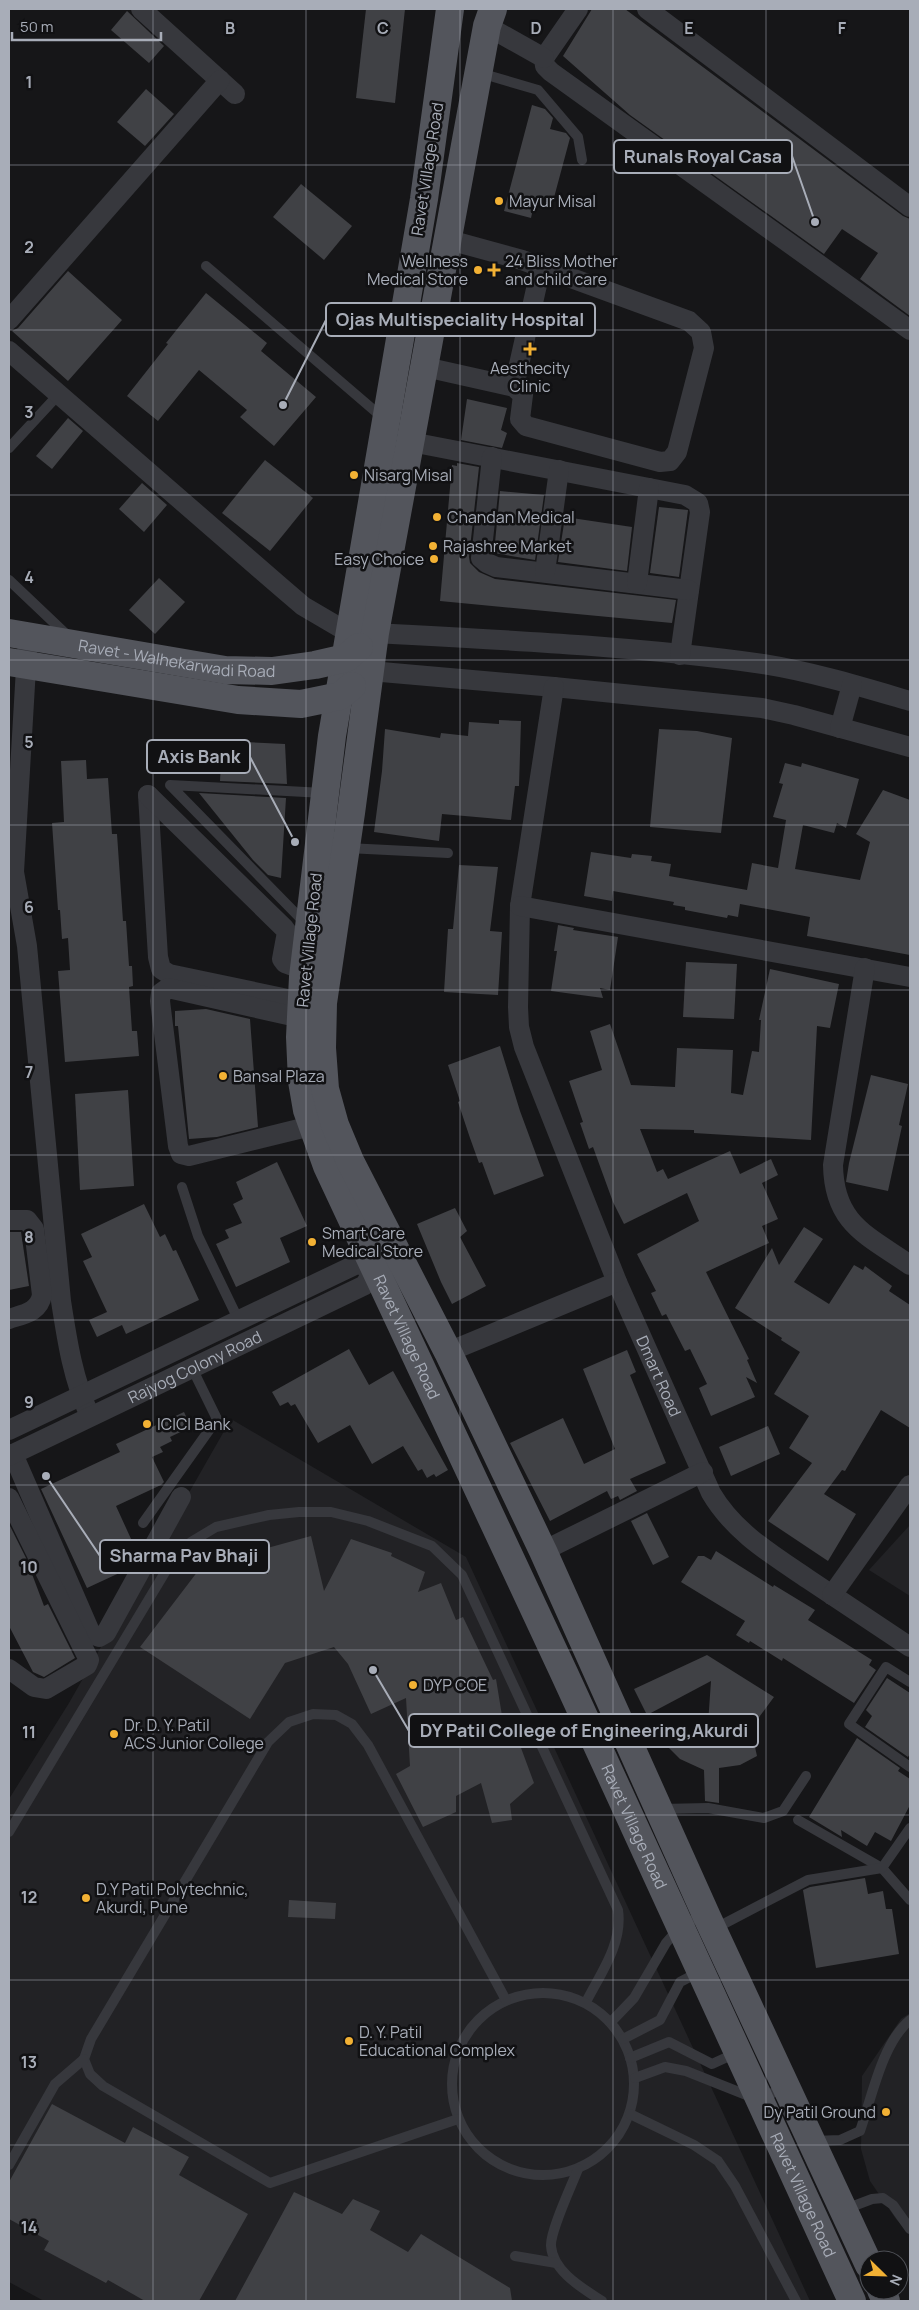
<svg xmlns="http://www.w3.org/2000/svg" width="919" height="2310" font-family="Manrope,sans-serif">
  <style>
    .built { fill: #222225 }
    .building { fill: #404145 }
    .lines { fill: none; stroke-linecap: round; stroke-linejoin: round }
    .lane { stroke: #37383d; stroke-width: 10 }
    .street { stroke: #37383d; stroke-width: 20 }
    .primary { stroke: #53555c; stroke-width: 28 }
    .grid { fill: none; stroke: #a8adb8; stroke-width: 1; stroke-opacity: 0.55 }
    .poi-dot { fill: #f2b134; stroke: #111113; stroke-width: 2 }
    .labels { text-anchor: middle; stroke-width: 5; stroke-linejoin: round; paint-order: stroke }
    .street-label { font-size: 16px; fill: #a8adb8; stroke: #111113 }
    .poi-label { font-size: 16px; fill: #a8adb8; stroke: #111113; text-anchor: start }
    .grid-label { font-size: 16px; text-anchor: middle; font-weight: bold; fill: #a8adb8; stroke: #111113; stroke-width: 5; stroke-linejoin: round; paint-order: stroke }
    .leader { fill: none; stroke: #a8adb8; stroke-width: 2 }
    .callout-dot { fill: #a8adb8; stroke: #111113; stroke-width: 2 }
    .callout { fill: #111113; stroke: #a8adb8; stroke-width: 2 }
    .callout-label { font-size: 18px; text-anchor: middle; font-weight: bold; fill: #a8adb8 }
  </style>
  <rect width="100%" height="100%" fill="#161618"/>
  <g class="built">
    <polygon points="231,1419 466,1557 810,2301 44,2301 9,2282 9,1799 69,1703"/>
    <polygon points="910,1525 910,1596 869,1570"/>
    <polygon points="910,2013 910,2235 896,2219 870,2181 861,2149 862,2076 901,2019"/>
  </g>
  <g class="building">
    <polygon points="366,9 405,9 395,103 356,98"/>
    <polygon points="592,9 625,9 903,216 910,219 910,316 860,279 878,253 842,229 824,254 630,115 563,56"/>
    <polygon points="127,11 164,46 149,63 111,30"/>
    <polygon points="146,89 174,114 145,146 117,122"/>
    <polygon points="532,105 545,109 553,118 550,129 566,133 570,138 552,205 535,200 531,218 504,211"/>
    <polygon points="301,184 352,226 324,260 273,217"/>
    <polygon points="68,271 122,320 68,381 12,331 18,328"/>
    <polygon points="206,293 267,343 261,351 316,397 274,446 240,417 247,410 199,370 158,421 127,396 168,344 166,343"/>
    <polygon points="467,399 507,408 501,430 507,433 502,448 461,440"/>
    <polygon points="68,418 83,431 52,469 36,456"/>
    <polygon points="265,460 313,498 270,551 222,513"/>
    <polygon points="457,463 479,467 469,557 470,563 479,572 495,579 676,600 672,623 440,601 452,465 457,466"/>
    <polygon points="142,483 167,505 144,532 119,509"/>
    <polygon points="500,491 544,495 535,560 494,553"/>
    <polygon points="659,507 688,510 679,577 650,573"/>
    <polygon points="565,517 632,527 627,571 558,562"/>
    <polygon points="159,578 185,602 155,634 129,610"/>
    <polygon points="499,720 521,721 519,786 515,786 511,820 442,814 439,841 374,832 382,771 385,729 440,738 441,733 468,736 469,722 499,724"/>
    <polygon points="659,729 697,731 732,738 721,833 650,827"/>
    <polygon points="222,741 285,744 287,784 220,781"/>
    <polygon points="86,760 87,779 108,778 112,834 117,834 123,921 126,921 129,966 132,966 133,986 129,987 132,1031 137,1031 139,1056 65,1062 58,971 70,970 68,938 62,939 60,910 58,910 52,823 64,822 61,761"/>
    <polygon points="785,763 801,767 802,763 859,779 846,828 837,823 834,833 803,825 795,869 860,880 870,842 856,834 883,790 910,800 910,955 807,936 810,917 740,904 738,917 728,915 727,918 685,910 685,907 673,905 674,902 613,891 612,901 584,896 591,852 631,858 632,854 652,856 651,861 671,864 669,876 747,890 752,863 778,868 786,820 773,817 783,784 779,783"/>
    <polygon points="199,793 286,798 281,878 268,875 253,860"/>
    <polygon points="459,865 498,867 490,931 502,932 498,995 444,992 448,929 453,929"/>
    <polygon points="558,925 574,928 573,930 618,937 610,990 600,988 603,998 551,991 557,951 554,951"/>
    <polygon points="686,962 737,964 734,1019 683,1017"/>
    <polygon points="770,969 839,984 830,1028 817,1026 811,1140 694,1133 694,1130 640,1129 657,1172 663,1169 668,1179 730,1151 740,1174 771,1159 778,1175 762,1183 778,1219 762,1226 769,1243 706,1272 749,1359 747,1360 757,1383 746,1377 755,1397 711,1416 699,1388 707,1384 690,1349 685,1351 666,1314 662,1316 651,1293 656,1291 637,1254 699,1221 687,1193 624,1224 613,1202 593,1147 589,1149 580,1123 583,1122 569,1081 602,1070 590,1031 610,1024 631,1085 675,1087 677,1048 733,1050 731,1093 743,1095 752,1051 759,1052 761,1020 759,1020"/>
    <polygon points="206,1009 250,1019 258,1127 217,1137 189,1139 178,1026 175,1026 175,1011"/>
    <polygon points="500,1046 520,1111 544,1176 494,1195 482,1162 479,1163 470,1138 458,1102 460,1101 448,1065"/>
    <polygon points="871,1075 908,1084 899,1125 902,1126 888,1191 846,1182 849,1163"/>
    <polygon points="128,1090 134,1186 80,1190 75,1094"/>
    <polygon points="277,1162 307,1226 280,1238 290,1262 236,1287 216,1244 229,1238 225,1230 242,1223 233,1204 243,1199 236,1182"/>
    <polygon points="144,1204 160,1237 165,1234 173,1251 176,1250 199,1300 126,1334 122,1325 97,1337 89,1320 107,1312 83,1261 92,1257 81,1234"/>
    <polygon points="455,1208 467,1231 460,1237 486,1286 452,1304 441,1282 417,1224"/>
    <polygon points="804,1227 823,1239 794,1282 829,1304 854,1265 863,1270 865,1266 892,1286 889,1291 910,1305 910,1428 881,1410 845,1471 842,1470 824,1494 856,1514 828,1561 768,1521 812,1463 789,1448 809,1416 774,1394 800,1352 781,1340 782,1338 735,1308 772,1248 779,1265"/>
    <polygon points="9,1232 21,1232 29,1286 9,1290"/>
    <polygon points="349,1349 369,1385 393,1371 448,1470 436,1477 434,1474 427,1478 422,1469 418,1471 403,1446 372,1464 350,1425 318,1443 295,1404 291,1406 288,1402 280,1406 272,1392"/>
    <polygon points="627,1350 636,1372 630,1375 666,1463 630,1479 637,1491 620,1500 618,1496 611,1499 607,1491 550,1521 510,1443 563,1418 584,1464 615,1449 583,1369"/>
    <polygon points="184,1412 191,1427 170,1437 172,1441 160,1447 163,1452 152,1457 164,1482 161,1485 116,1506 137,1552 128,1569 87,1588 41,1489 120,1452 116,1444"/>
    <polygon points="768,1426 780,1454 731,1476 719,1447"/>
    <polygon points="647,1513 669,1557 653,1565 631,1521"/>
    <polygon points="9,1524 26,1558 44,1606 48,1604 75,1658 44,1677 33,1672 9,1626"/>
    <polygon points="311,1536 324,1591 351,1539 392,1553 391,1556 425,1572 418,1592 441,1583 456,1620 463,1617 493,1680 496,1679 505,1734 514,1729 534,1783 510,1804 512,1820 492,1823 481,1783 456,1796 456,1812 423,1827 396,1774 410,1766 406,1698 371,1714 348,1664 334,1647 285,1663 250,1719 140,1647 214,1550 268,1574 260,1550"/>
    <polygon points="716,1551 773,1587 774,1585 815,1610 808,1620 872,1660 869,1665 876,1670 854,1703 783,1658 782,1661 750,1641 749,1643 736,1635 745,1621 681,1582 698,1556 704,1556 711,1560"/>
    <polygon points="707,1655 774,1697 745,1736 755,1747 757,1756 740,1765 719,1768 719,1803 705,1801 704,1770 680,1759 662,1741 686,1730 707,1738 711,1681 647,1715 634,1689"/>
    <polygon points="887,1678 910,1693 910,1754 908,1757 865,1727 872,1716 866,1710"/>
    <polygon points="857,1738 900,1768 898,1771 910,1779 910,1805 891,1841 875,1832 867,1846 841,1830 842,1837 809,1817"/>
    <polygon points="865,1878 868,1894 883,1891 886,1909 892,1909 899,1954 816,1968 803,1890 810,1887"/>
    <polygon points="289,1900 336,1903 335,1919 288,1917"/>
    <polygon points="52,2104 125,2143 133,2127 189,2157 179,2175 248,2214 199,2301 145,2301 108,2280 106,2283 44,2250 49,2241 9,2219 9,2182"/>
    <polygon points="294,2192 342,2214 353,2199 380,2211 370,2230 408,2252 421,2234 510,2288 512,2301 235,2301"/>
  </g>
  <g class="lines">
    <g class="lane">
      <polyline points="480,73 538,90 578,137 582,160"/>
      <polyline points="206,266 383,418"/>
      <polyline points="9,448 59,394"/>
      <polyline points="9,580 68,636"/>
      <polyline points="347,848 448,853"/>
      <polyline points="306,924 170,785 324,793"/>
      <polyline points="182,1187 198,1236 239,1321"/>
      <polyline points="143,1523 217,1419 192,1368"/>
      <polyline points="910,1682 886,1667 849,1724 910,1767"/>
      <polyline points="661,1809 708,1808 764,1818 783,1811 806,1776"/>
      <polyline points="798,1820 882,1868 910,1900"/>
      <path d="M9,1832L167,1569L191,1542L216,1527L269,1515L299,1512H331L368,1521L432,1546L462,1575L618,1910C623,1943 601,1973 586,2002"/>
      <polyline points="714,1929 808,1880 882,1868 910,1828"/>
      <circle cx="543" cy="2084" r="91"/>
      <polyline points="611,2022 634,1998 666,1943 680,1927 705,1913"/>
      <polyline points="623,2039 660,2020 680,1982 699,1972"/>
      <polyline points="630,2058 669,2042 712,2064 736,2053"/>
      <polyline points="635,2078 665,2067 686,2071 759,2100 786,2086"/>
      <polyline points="630,2114 694,2145 718,2161 735,2186 796,2301"/>
      <polyline points="458,2119 270,2183 103,2086 90,2074 84,2059 91,2039 268,1742 289,1722 313,1714 336,1715 352,1724 368,1745 506,2000"/>
      <path d="M813,2141L840,2140L860,2131C872,2097 882,2043 910,2020"/>
      <polyline points="9,2165 55,2084 84,2059"/>
      <path d="M578,2169C572,2185 550,2231 551,2246C553,2272 584,2289 602,2301"/>
      <polyline points="843,2210 872,2199 883,2198 893,2205 910,2229"/>
      <polyline points="515,2256 556,2263"/>
    </g>
    <g class="street">
      <polyline points="141,9 235,94"/>
      <polyline points="578,9 544,58 545,66 551,72 910,330"/>
      <polyline points="647,9 910,207"/>
      <polyline points="487,26 544,58"/>
      <polyline points="9,320 220,80"/>
      <path d="M9,351L282,588L303,606L349,633H375C504,640 635,646 763,664C813,672 862,687 910,701"/>
      <polyline points="425,367 514,387 523,395 520,419 526,426 660,462 670,461 677,452 704,348 701,332 689,321 522,260 449,240"/>
      <polyline points="514,387 541,267"/>
      <polyline points="411,442 685,495 698,503 700,512 680,655"/>
      <polyline points="492,457 481,558 487,563 496,567 689,590"/>
      <polyline points="545,572 559,470"/>
      <polyline points="637,583 649,488"/>
      <path d="M27,651L14,872L27,946L61,1301C67,1340 73,1380 90,1416"/>
      <polyline points="370,671 554,687 762,708 794,715 910,747"/>
      <path id="s1" d="M554,687L520,906L518,1007L519,1027L524,1047L617,1282L711,1493C734,1532 771,1554 808,1579C842,1602 876,1624 910,1647"/>
      <polyline points="840,728 852,685"/>
      <polyline points="148,795 158,957 161,969 169,974 302,1002"/>
      <polyline points="148,795 284,928 287,932 282,959 285,963 304,970"/>
      <polyline points="520,906 910,977"/>
      <path d="M865,968L833,1165C834,1224 867,1235 910,1265"/>
      <polyline points="301,1018 168,988 161,993 160,1001 178,1146 181,1154 189,1156 311,1126"/>
      <path d="M9,1220H27L34,1229L42,1295C39,1312 24,1314 9,1319"/>
      <polyline points="448,1352 617,1282"/>
      <polyline points="9,1430 357,1264 374,1269"/>
      <polyline points="13,1454 91,1634 99,1637 106,1633 181,1497"/>
      <path id="s2" d="M9,1456L365,1285L374,1269L385,1263"/>
      <polyline points="9,1498 89,1660 87,1665 46,1689 34,1687 9,1669"/>
      <polyline points="543,1551 703,1472"/>
      <polyline points="832,1595 910,1485"/>
    </g>
    <g class="primary">
      <path id="s3" d="M450,9L424,199L332,736L303,977L300,1037L302,1081L307,1110L327,1166L564,1673L852,2301"/>
      <polyline points="493,9 487,26 375,633 351,813 323,1003 322,1048 325,1089 335,1125 350,1161 448,1352 543,1551 707,1917 869,2265"/>
      <path id="s4" d="M9,633L225,670L272,671L315,665L346,658L359,647"/>
      <polyline points="9,662 238,700 301,704 340,696 352,686"/>
      <polyline points="881,2290 886,2301"/>
    </g>
  </g>
  <path class="grid" d="M153,9V2301M306,9V2301M460,9V2301M613,9V2301M766,9V2301M9,165H910M9,330H910M9,495H910M9,660H910M9,825H910M9,990H910M9,1155H910M9,1320H910M9,1485H910M9,1650H910M9,1815H910M9,1980H910M9,2145H910"/>
  <g class="poi-dot">
    <circle cx="499" cy="201" r="5"/>
    <circle cx="478" cy="270" r="5"/>
    <path d="M491.5 262.5h5v5h5v5h-5v5h-5v-5h-5v-5h5z"/>
    <path d="M527.5 341.5h5v5h5v5h-5v5h-5v-5h-5v-5h5z"/>
    <circle cx="354" cy="475" r="5"/>
    <circle cx="437" cy="517" r="5"/>
    <circle cx="433" cy="546" r="5"/>
    <circle cx="434" cy="559" r="5"/>
    <circle cx="223" cy="1076" r="5"/>
    <circle cx="312" cy="1242" r="5"/>
    <circle cx="147" cy="1424" r="5"/>
    <circle cx="413" cy="1685" r="5"/>
    <circle cx="114" cy="1734" r="5"/>
    <circle cx="86" cy="1898" r="5"/>
    <circle cx="349" cy="2041" r="5"/>
    <circle cx="886" cy="2112" r="5"/>
  </g>
  <g class="labels">
    <g class="street-label">
      <text transform="translate(427 169) rotate(-81)" y="6">Ravet Village Road</text>
      <text dy="6" stroke="none"><textPath href="#s4" startOffset="170">Ravet - Walhekarwadi Road</textPath></text>
      <text transform="translate(309 940) rotate(-84)" y="6">Ravet Village Road</text>
      <text dy="6" stroke="none"><textPath href="#s3" startOffset="1361">Ravet Village Road</textPath></text>
      <text dy="6" stroke="none"><textPath href="#s2" startOffset="206">Rajyog Colony Road</textPath></text>
      <text dy="6" stroke="none"><textPath href="#s1" startOffset="719">Dmart Road</textPath></text>
      <text dy="6" stroke="none"><textPath href="#s3" startOffset="1901">Ravet Village Road</textPath></text>
      <text dy="6" stroke="none"><textPath href="#s3" startOffset="2306">Ravet Village Road</textPath></text>
    </g>
    <g class="poi-label">
      <text x="509" y="207">Mayur Misal</text>
      <text x="468" y="267" text-anchor="end">Wellness<tspan x="468" dy="18">Medical Store</tspan></text>
      <text x="505" y="267">24 Bliss Mother<tspan x="505" dy="18">and child care</tspan></text>
      <text x="530" y="374" text-anchor="middle">Aesthecity<tspan x="530" dy="18">Clinic</tspan></text>
      <text x="364" y="481">Nisarg Misal</text>
      <text x="447" y="523">Chandan Medical</text>
      <text x="443" y="552">Rajashree Market</text>
      <text x="424" y="565" text-anchor="end">Easy Choice</text>
      <text x="233" y="1082">Bansal Plaza</text>
      <text x="322" y="1239">Smart Care<tspan x="322" dy="18">Medical Store</tspan></text>
      <text x="157" y="1430">ICICI Bank</text>
      <text x="423" y="1691">DYP COE</text>
      <text x="124" y="1731">Dr. D. Y. Patil<tspan x="124" dy="18">ACS Junior College</tspan></text>
      <text x="96" y="1895">D.Y Patil Polytechnic,<tspan x="96" dy="18">Akurdi, Pune</tspan></text>
      <text x="359" y="2038">D. Y. Patil<tspan x="359" dy="18">Educational Complex</tspan></text>
      <text x="876" y="2118" text-anchor="end">Dy Patil Ground</text>
    </g>
  </g>
  <g class="grid-label">
    <text x="230" y="34">B</text>
    <text x="383" y="34">C</text>
    <text x="536" y="34">D</text>
    <text x="689" y="34">E</text>
    <text x="842" y="34">F</text>
    <text x="29" y="88">1</text>
    <text x="29" y="253">2</text>
    <text x="29" y="418">3</text>
    <text x="29" y="583">4</text>
    <text x="29" y="748">5</text>
    <text x="29" y="913">6</text>
    <text x="29" y="1078">7</text>
    <text x="29" y="1243">8</text>
    <text x="29" y="1408">9</text>
    <text x="29" y="1573">10</text>
    <text x="29" y="1738">11</text>
    <text x="29" y="1903">12</text>
    <text x="29" y="2068">13</text>
    <text x="29" y="2233">14</text>
  </g>
  <path class="leader" d="M815 222L792 156M283 405L326 320M295 842L250 757M46 1476L100 1556M373 1670L409 1731"/>
  <g class="callout-dot">
    <circle cx="815" cy="222" r="5"/>
    <circle cx="283" cy="405" r="5"/>
    <circle cx="295" cy="842" r="5"/>
    <circle cx="46" cy="1476" r="5"/>
    <circle cx="373" cy="1670" r="5"/>
  </g>
  <g class="callout">
    <rect x="614" y="140" width="178" height="33" rx="5"/>
    <rect x="326" y="303" width="269" height="33" rx="5"/>
    <rect x="147" y="740" width="103" height="33" rx="5"/>
    <rect x="100" y="1540" width="169" height="33" rx="5"/>
    <rect x="409" y="1714" width="349" height="33" rx="5"/>
  </g>
  <g class="callout-label">
    <text x="703" y="163">Runals Royal Casa</text>
    <text x="460" y="326">Ojas Multispeciality Hospital</text>
    <text x="199" y="763">Axis Bank</text>
    <text x="184" y="1562">Sharma Pav Bhaji</text>
    <text x="584" y="1737">DY Patil College of Engineering,Akurdi</text>
  </g>
  <rect width="919" height="2310" fill="none" stroke="#a8adb8" stroke-width="20"/>
  <g transform="translate(884 2275) rotate(113)"><circle r="24" fill="#111113" stroke="#4d4f55"/>
  <path d="M0-4L9 19L0 12L-9 19Z" fill="#f2b134"/>
  <text y="-8" font-size="14" font-weight="bold" text-anchor="middle" fill="#a8adb8">N</text>
  </g>
  <path d="M12 32v8h149v-8" fill="none" stroke="#a8adb8" stroke-width="2.5"/>
  <text x="20" y="32" font-size="15" fill="#a8adb8" stroke="#111113" stroke-width="4" paint-order="stroke">50 m</text>
</svg>
